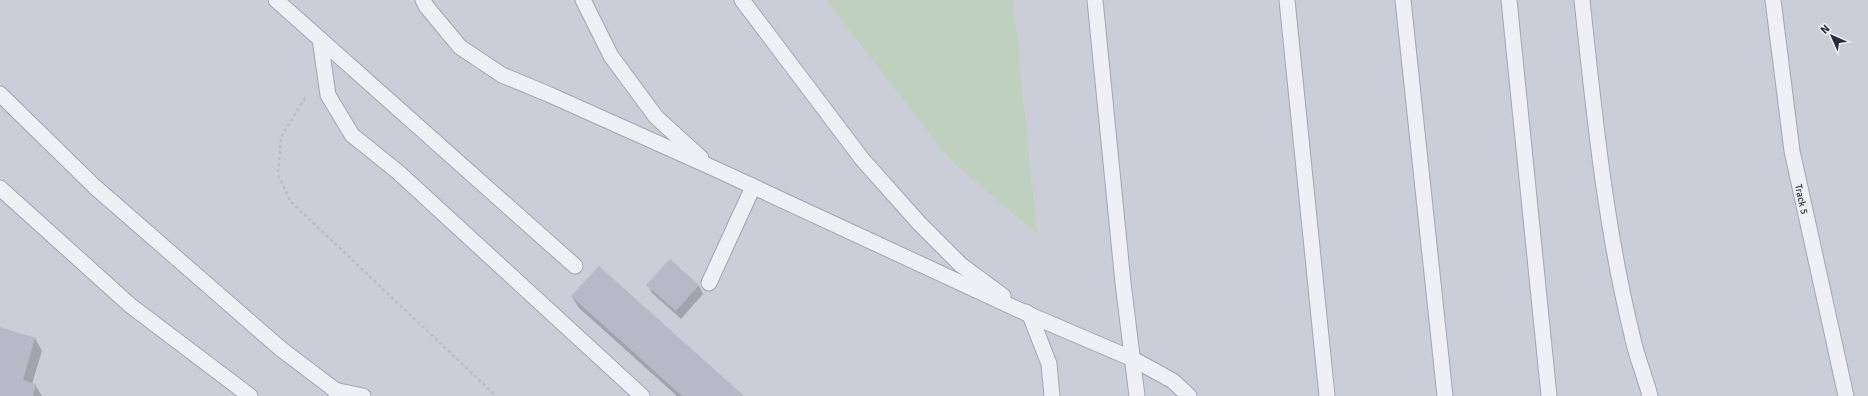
<svg xmlns="http://www.w3.org/2000/svg" width="1868" height="396" font-family="Signika,sans-serif">
  <style>
    .built { fill: #cbced8 }
    .green { fill: #c0d0be }
    .shadow { fill: #0003 }
    .building { fill: #b7bac6 }
    .lines { fill: none; stroke-linecap: round; stroke-linejoin: round }
    .service-casing { stroke: #a3a5b0; stroke-width: 17 }
    .path { stroke: #bbbdc5; stroke-width: 2.5; stroke-dasharray: 3 3; stroke-linecap: butt }
    .service { stroke: #eff0f5; stroke-width: 15 }
    .labels { text-anchor: middle; stroke-width: 3.5; stroke-linejoin: round; paint-order: stroke }
    .street-label { font-size: 10px; fill: #272b3c; stroke: #eceef4 }
  </style>
  <rect width="100%" height="100%" fill="#dddfe6"/>
  <rect class="built" x="0" y="0" width="1868" height="396"/>
  <polygon class="green" points="826,0 1013,0 1037,234 949,159"/>
  <g class="shadow">
    <polygon points="670,260 699,286 703,294 681,319 652,293 648,285"/>
    <polygon points="572,297 743,396 677,396 579,308"/>
    <polygon points="0,328 35,338 42,351 32,384 35,385 42,396 0,396"/>
  </g>
  <g class="building">
    <polygon points="670,259 699,285 676,311 646,285"/>
    <polygon points="599,266 744,396 682,396 571,296"/>
    <polygon points="0,327 35,338 23,380 36,384 33,396 0,396"/>
  </g>
  <g class="lines">
    <g class="service-casing">
      <g id="service">
        <polyline points="276,0 575,266"/>
        <polyline points="423,0 426,6 460,47 502,75 548,94 711,167 1030,315 1133,359 1173,381 1189,396"/>
        <polyline points="583,0 611,56 656,117 701,158"/>
        <polyline points="742,0 862,159 919,223 961,265 1003,296"/>
        <polyline points="1095,0 1123,283 1137,396"/>
        <polyline points="1287,0 1327,396"/>
        <polyline points="1403,0 1445,396"/>
        <polyline points="1509,0 1549,396"/>
        <path d="M1582,0C1594,112 1605,225 1632,335C1636,356 1645,376 1650,396"/>
        <polyline points="1773,0 1792,151 1846,396"/>
        <polyline points="320,39 328,95 352,135 398,172 642,396"/>
        <polyline points="0,94 95,187 281,349 343,396"/>
        <polyline points="0,188 131,306 250,396"/>
        <polyline points="709,283 753,187"/>
        <polyline points="1026,312 1030,315 1049,364 1052,396"/>
        <polyline points="334,390 363,396"/>
      </g>
    </g>
    <polyline class="path" points="305,98 281,137 278,174 290,201 496,396"/>
    <use href="#service" class="service"/>
  </g>
  <g class="labels">
    <g class="street-label">
      <text transform="translate(1802 199) rotate(78)" y="4">Track 5</text>
    </g>
  </g>
  <g transform="translate(1832 36) rotate(315)" stroke="#eceef4" stroke-width="3" paint-order="stroke">
  <path d="M0-3L7 15L0 10L-7 15Z" fill="#272b3c"/>
  <text y="-6" font-size="11" font-weight="bold" text-anchor="middle" fill="#272b3c">N</text>
  </g>
</svg>
